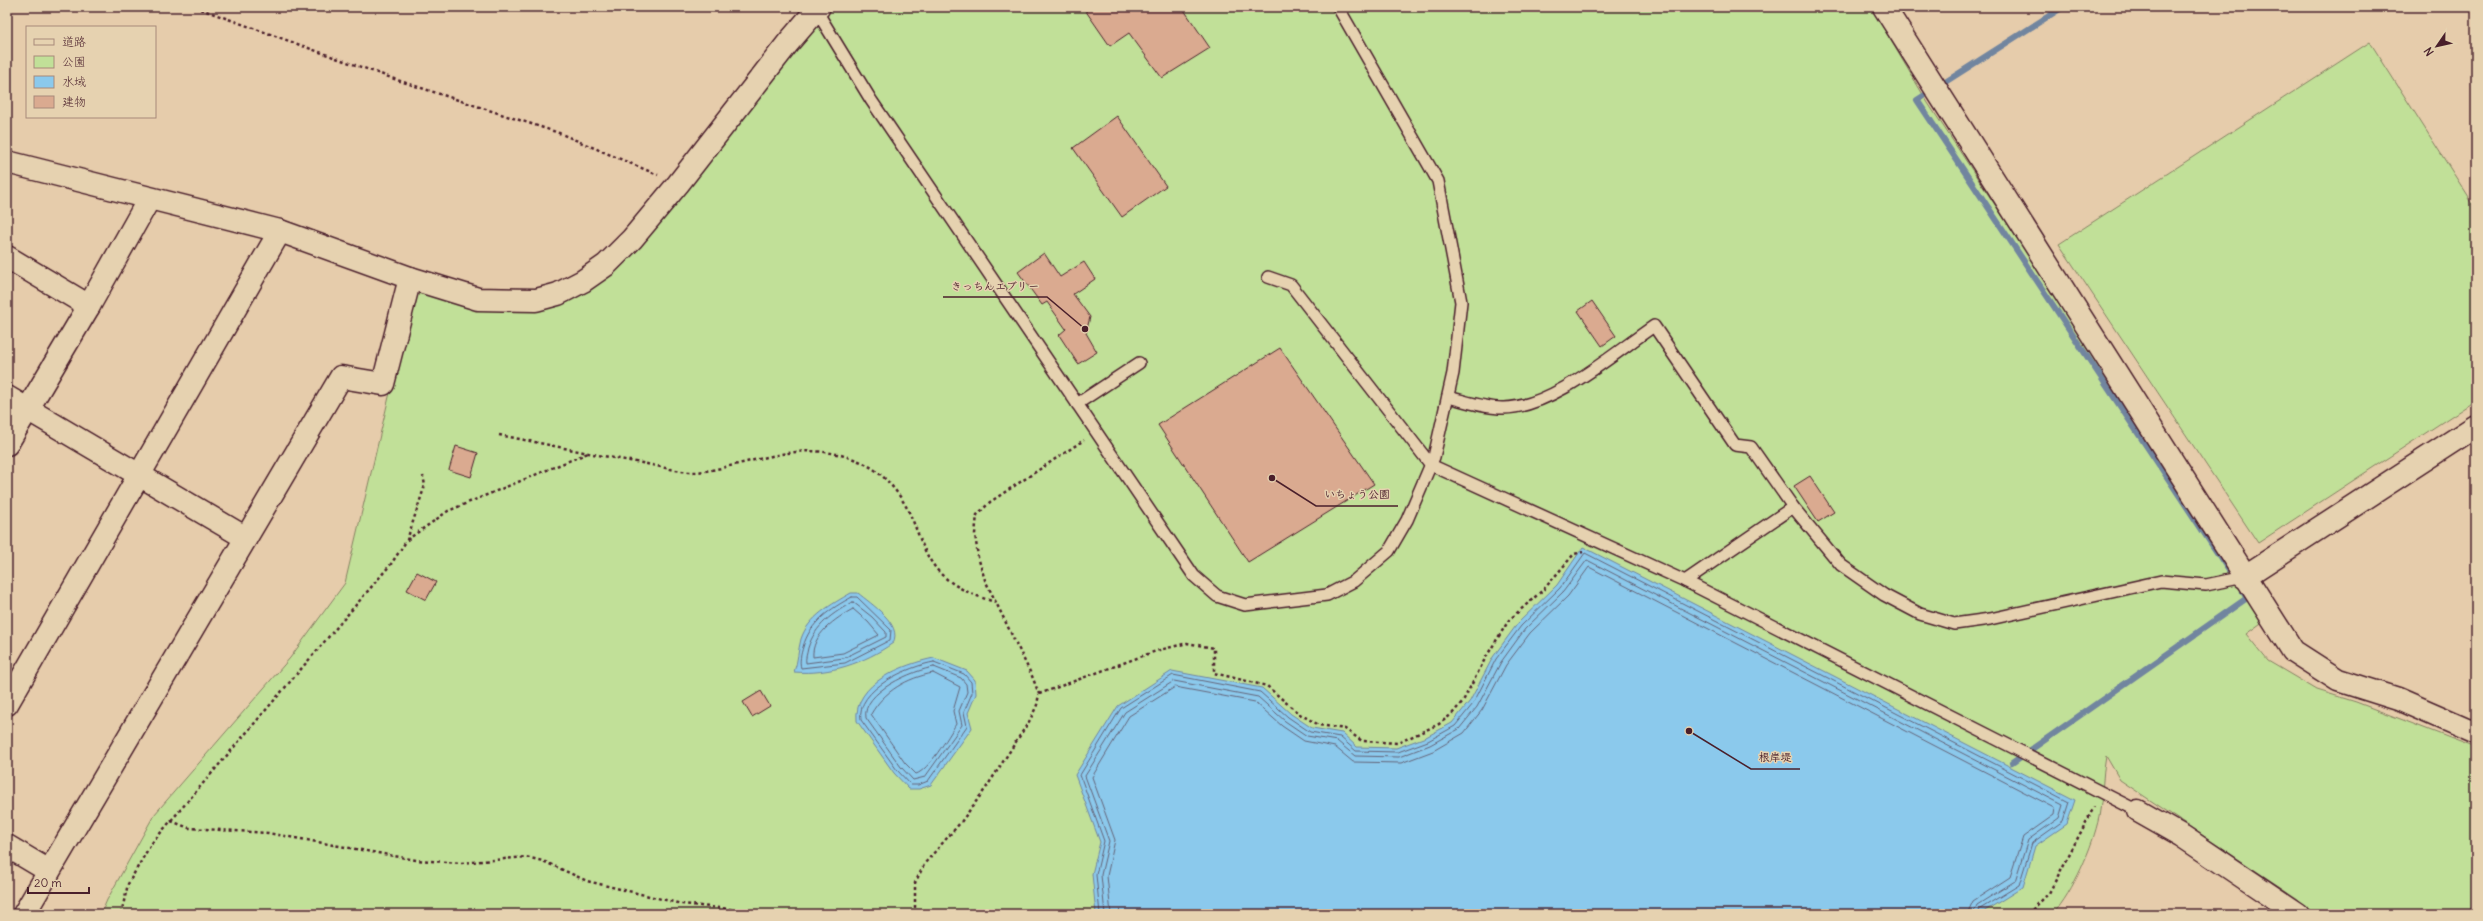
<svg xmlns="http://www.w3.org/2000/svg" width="2483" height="921" font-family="Delius,'Klee One',sans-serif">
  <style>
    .green { fill: #c1e098; stroke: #868062 }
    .water { fill: #8bc9ec; stroke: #71859f }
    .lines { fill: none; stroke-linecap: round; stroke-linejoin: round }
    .shore { stroke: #646378; stroke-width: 1 }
    .stream { stroke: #71859f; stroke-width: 6 }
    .building { fill: #daaa90; stroke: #4a1f2b }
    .service-casing { stroke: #4a1f2b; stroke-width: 14 }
    .minor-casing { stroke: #4a1f2b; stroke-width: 25 }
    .path { stroke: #4a1f2b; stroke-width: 2.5; stroke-dasharray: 3 3; stroke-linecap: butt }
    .service { stroke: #e6d2b0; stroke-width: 11 }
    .minor { stroke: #e6d2b0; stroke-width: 22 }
    .leader { fill: none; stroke: #4a1f2b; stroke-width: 1.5 }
    .callout-dot { fill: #4a1f2b; stroke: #e6d2b0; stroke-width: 1.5 }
    .callout-label { font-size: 11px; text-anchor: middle; font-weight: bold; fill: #4a1f2b; stroke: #e6d2b0; stroke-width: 3; stroke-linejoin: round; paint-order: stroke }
  </style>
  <rect width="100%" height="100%" fill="#e6ccab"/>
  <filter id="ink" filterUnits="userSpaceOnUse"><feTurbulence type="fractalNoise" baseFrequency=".025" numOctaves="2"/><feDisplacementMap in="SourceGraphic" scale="8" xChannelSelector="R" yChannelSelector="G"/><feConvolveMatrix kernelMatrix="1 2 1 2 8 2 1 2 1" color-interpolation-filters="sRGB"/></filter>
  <g filter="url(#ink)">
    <g class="green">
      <path d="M801,7H1871L1928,103L2230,562L2264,621L2246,634L2268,661L2317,690L2356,702L2476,748V914H2312L2298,899L2120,780L2106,756C2102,776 2103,797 2099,817C2093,846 2073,892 2053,914H101L107,900L154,815L290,658L345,583L414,291L570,297L797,45Z"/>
      <polygon points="2370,42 2476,209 2476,400 2258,543 2059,244"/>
    </g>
    <g class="water">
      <polygon points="1583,547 2075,800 2067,824 2035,846 2023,887 1980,914 1096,914 1092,874 1100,842 1075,775 1118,706 1172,671 1262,688 1291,714 1312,728 1342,733 1357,747 1396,748 1426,737 1452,723 1470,701 1493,657 1518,623 1557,585"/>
      <path d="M851,593H858C871,604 903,624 893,643C864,663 830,675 794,672C798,661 798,650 801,639C808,617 832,604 851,593Z"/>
      <path d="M934,658L967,671L975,680L976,694L968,713L972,728L931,785L919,789H909L894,773L857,721C853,683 904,664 934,658Z"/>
    </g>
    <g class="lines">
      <g class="shore">
        <path d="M852,597H857L891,630L890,640L845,663L801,668C799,661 801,654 803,647C810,622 830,609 852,597Z"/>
        <path d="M853,602L872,617L886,632V637L844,658L806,663C805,658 807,654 808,648C815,625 833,613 853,602Z"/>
        <path d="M853,609L868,622L879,635L843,653L813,657C811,635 836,618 853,609Z"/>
        <path d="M934,662L964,674L971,682L972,693L964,712L967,726L928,781L918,785H911L897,770L861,720C855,689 910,666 934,662Z"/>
        <path d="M934,667L961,678L966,684L967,692L959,711L962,725L925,777L913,780L901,767L866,718C861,692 914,670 934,667Z"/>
        <path d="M933,673L960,687L953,711L956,724C948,737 929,770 916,774L905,763L871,714C884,691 907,678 933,673Z"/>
        <polyline points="1100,914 1096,875 1104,841 1080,775 1121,708 1173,675 1260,692 1288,717 1310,732 1340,737 1356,751 1398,752 1428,741 1455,726 1473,704 1496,659 1521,626 1560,588 1585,553 2069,802 2063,821 2032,843 2019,885 1980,909 1978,914"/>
        <polyline points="1105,914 1101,875 1109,841 1085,776 1125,712 1174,681 1258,697 1285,721 1307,736 1337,741 1355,756 1399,757 1430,745 1459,729 1477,707 1501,662 1525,629 1563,592 1587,560 2063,805 2059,818 2028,840 2015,881 1977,905 1973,914"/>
        <polyline points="1111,914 1107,876 1115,840 1092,777 1129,716 1175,687 1255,702 1282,726 1304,741 1335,747 1353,762 1401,763 1433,751 1464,733 1482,710 1506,665 1530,633 1568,596 1589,567 2055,808 2054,815 2023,837 2010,877 1973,901 1967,914"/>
      </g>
      <g class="stream">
        <polyline points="2063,7 1917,100 2228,569"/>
        <polyline points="2012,763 2247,598 2243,592"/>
      </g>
    </g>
    <g class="building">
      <polygon points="1083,7 1182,7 1210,48 1162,78 1129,33 1110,46"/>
      <polygon points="1117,116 1166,186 1122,217 1073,148"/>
      <polygon points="1044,253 1060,277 1084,262 1095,279 1073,294 1090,317 1086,333 1097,352 1078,364 1059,335 1066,329 1047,302 1042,305 1018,272"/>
      <polygon points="1592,301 1616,336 1602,346 1578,311"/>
      <polygon points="1280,348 1374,484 1248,562 1158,425"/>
      <polygon points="456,446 478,453 471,477 449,470"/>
      <polygon points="1810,476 1834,512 1818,522 1794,486"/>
      <polygon points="417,572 436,582 426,600 407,590"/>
      <polygon points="761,691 770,706 752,717 743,702"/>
    </g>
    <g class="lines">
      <g class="service-casing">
        <g id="service">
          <polyline points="816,10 871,100 1194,576 1217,596 1245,605 1327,595 1354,581 1389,551 1407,520 1434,457 1453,373 1461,302 1438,181 1338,7"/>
          <polyline points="1268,277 1291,285 1431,465 1685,581 2138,811"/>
          <path d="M1448,397C1465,401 1484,408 1502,408C1551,409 1614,353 1654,326L1735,445L1751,447L1793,507L1841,565L1884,595L1920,614L1954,624L1990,619L2161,581L2206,585L2244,577"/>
          <polyline points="1077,404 1139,363"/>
          <polyline points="1685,581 1793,507"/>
        </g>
      </g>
      <g class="minor-casing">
        <g id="minor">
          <polyline points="1884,7 2293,651 2338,680 2398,699 2476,733"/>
          <polyline points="7,162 280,231 410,278 478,299 536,300 558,294 583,281 606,265 632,239 678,184 788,43 819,7"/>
          <polyline points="7,257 89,306"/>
          <polyline points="7,397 246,538 24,914"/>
          <polyline points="7,444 89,306 149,199"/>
          <polyline points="246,538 341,377 383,384 410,278"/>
          <polyline points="2244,577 2476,426"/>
          <polyline points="7,704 280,231"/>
          <polyline points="2138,811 2182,836 2298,914"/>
          <polyline points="7,846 49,871"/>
        </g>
      </g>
      <g class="path">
        <polyline points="195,7 397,80 559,133 658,175"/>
        <path d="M499,435C547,444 594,455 642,463C658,466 675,471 692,472C706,472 721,468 734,465C780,454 815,442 861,462C882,471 900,493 910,514C919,534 924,556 940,573C955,588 975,596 995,602"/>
        <polyline points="407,540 448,511 588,453"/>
        <polyline points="1039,694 1156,651 1187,643 1214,648 1214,673 1267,686 1298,713 1319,725 1345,729 1362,741 1398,743 1439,724 1452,714 1463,701 1486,657 1509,620 1544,589 1574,554 1583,552"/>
        <polyline points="171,821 189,828 268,833 416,860 461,863 526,857 543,861 587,881 682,904 729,909 745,914"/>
        <polyline points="121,914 128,884 151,844 391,564 407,540 425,485 423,476"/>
        <polyline points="915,914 915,883 925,863 961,822 986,788 1030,720 1037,705 1039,694 1032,676 985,580 978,557 975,534 977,515 990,502 1084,440"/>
        <polyline points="2028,914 2049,893 2094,807"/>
      </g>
      <use href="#service" class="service"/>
      <use href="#minor" class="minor"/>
    </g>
  </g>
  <path class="leader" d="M1085 329L1047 297H943M1272 478L1316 506H1398M1689 731L1751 769H1800"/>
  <g class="callout-dot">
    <circle cx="1085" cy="329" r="4"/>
    <circle cx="1272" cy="478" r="4"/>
    <circle cx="1689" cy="731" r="4"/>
  </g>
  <g class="callout-label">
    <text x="995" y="290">きっちんエブリー</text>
    <text x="1357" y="498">いちょう公園</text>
    <text x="1775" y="761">根岸堤</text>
  </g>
  <rect width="2483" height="921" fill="none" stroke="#e6d2b0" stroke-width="24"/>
  <rect x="12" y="12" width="2459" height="897" fill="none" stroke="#4a1f2b" stroke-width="1.5" filter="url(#ink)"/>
  <rect x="26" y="26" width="130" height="92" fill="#e6d2b0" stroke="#a88a7b"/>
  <rect x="34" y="39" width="20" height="6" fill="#e6d2b0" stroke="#a88a7b"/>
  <text x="62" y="46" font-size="12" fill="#4a1f2b">道路</text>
  <rect x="34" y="56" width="20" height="12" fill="#c1e098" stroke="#a88a7b"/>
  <text x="62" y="66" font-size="12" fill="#4a1f2b">公園</text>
  <rect x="34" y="76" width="20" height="12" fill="#8bc9ec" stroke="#a88a7b"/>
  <text x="62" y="86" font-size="12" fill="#4a1f2b">水域</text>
  <rect x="34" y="96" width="20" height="12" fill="#daaa90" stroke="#a88a7b"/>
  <text x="62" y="106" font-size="12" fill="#4a1f2b">建物</text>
  <g transform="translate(2437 46) rotate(236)" stroke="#e6d2b0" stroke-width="3" paint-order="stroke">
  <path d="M0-3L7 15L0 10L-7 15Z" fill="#4a1f2b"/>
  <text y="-6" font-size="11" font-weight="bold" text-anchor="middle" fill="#4a1f2b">N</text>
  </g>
  <path d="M28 887v6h61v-6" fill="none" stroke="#4a1f2b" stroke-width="2"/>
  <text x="34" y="887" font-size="12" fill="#4a1f2b" stroke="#e6d2b0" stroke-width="3" paint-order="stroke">20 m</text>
</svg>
